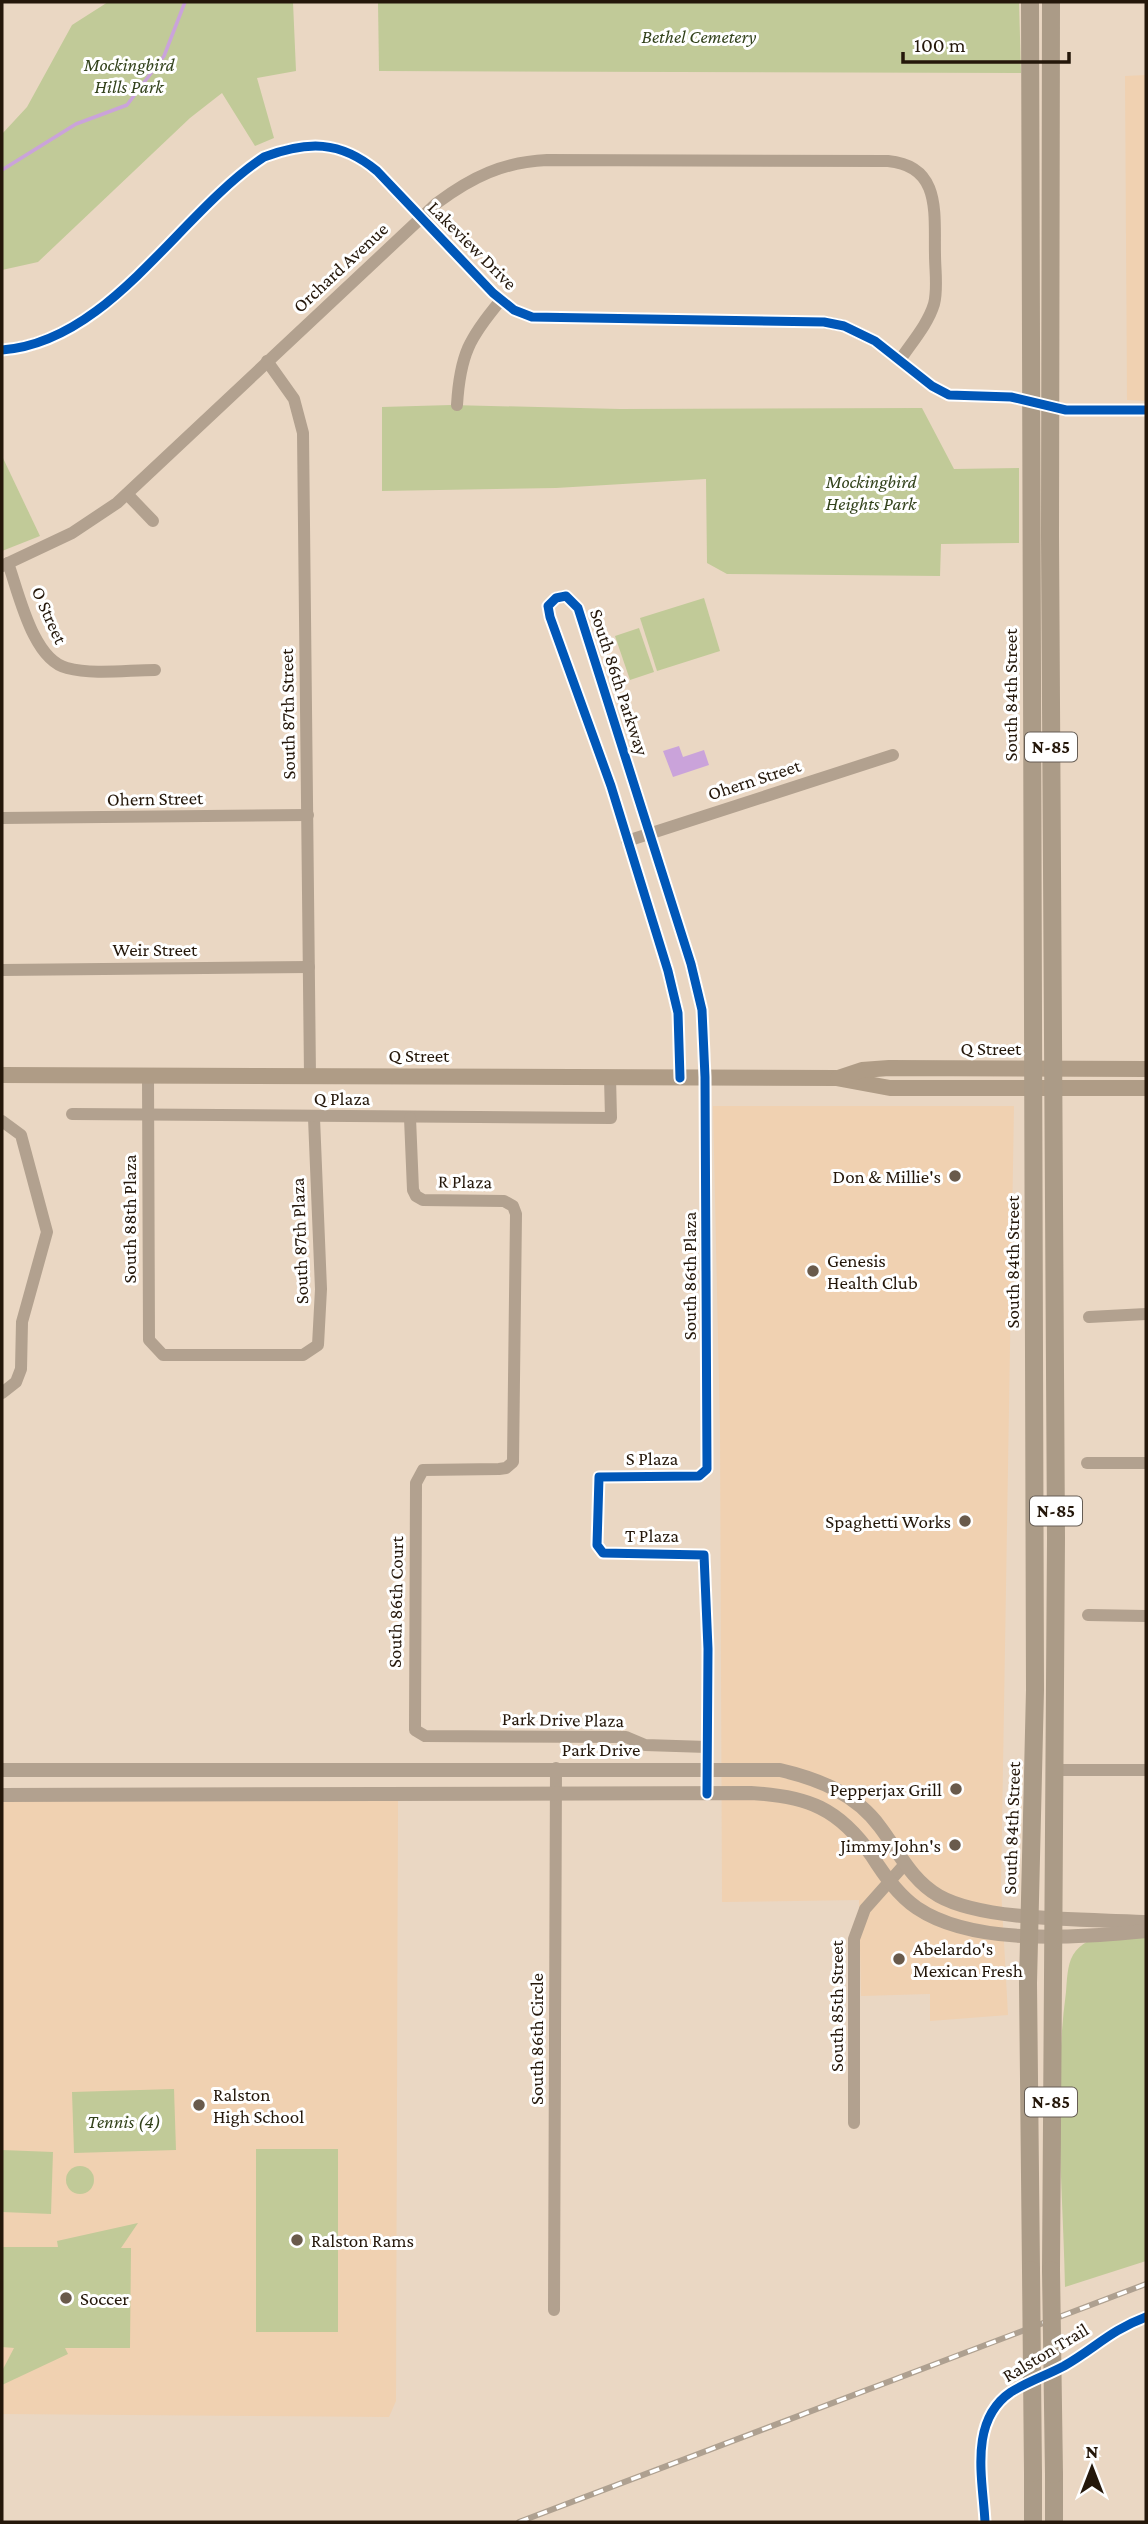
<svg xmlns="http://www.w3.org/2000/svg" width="1148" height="2524" font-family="'Crimson Pro',serif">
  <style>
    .built { fill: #f0d1b1 }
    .green { fill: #c1ca98 }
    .water { fill: #caa3da }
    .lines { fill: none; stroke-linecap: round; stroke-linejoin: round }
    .stream { stroke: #caa3da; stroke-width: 3.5 }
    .minor { stroke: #b2a18f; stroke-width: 12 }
    .tertiary { stroke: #b2a18f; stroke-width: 14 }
    .secondary { stroke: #af9c86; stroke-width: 16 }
    .primary { stroke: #ab9b87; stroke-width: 18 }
    .rail-casing { stroke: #aea090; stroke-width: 6 }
    .rail { stroke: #fff; stroke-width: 3.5; stroke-dasharray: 10; stroke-linecap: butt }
    .primary-bridge { stroke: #ab9b87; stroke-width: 18 }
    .cycleway-casing { stroke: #fff; stroke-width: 13 }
    .cycleway { stroke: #0057b8; stroke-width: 9 }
    .poi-dot { fill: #695a4b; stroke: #fff; stroke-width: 2.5 }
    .labels { text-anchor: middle; stroke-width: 6; stroke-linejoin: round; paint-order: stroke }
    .shield { fill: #fff; stroke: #665d54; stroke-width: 2 }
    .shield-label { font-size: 18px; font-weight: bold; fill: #24170a }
    .park-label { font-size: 19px; font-style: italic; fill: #32421b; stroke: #fff }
    .street-label { font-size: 19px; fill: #24170a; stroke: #fff }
    .poi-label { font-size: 19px; fill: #24170a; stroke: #fff; text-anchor: start }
  </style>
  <rect width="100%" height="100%" fill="#ead7c3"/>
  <g class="built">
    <polygon points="1146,75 1146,401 1127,400 1125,76"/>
    <polygon points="713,1106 1014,1106 1001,1888 1008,2015 930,2021 930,1994 861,1996 859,1900 722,1902 720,1428"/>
    <polygon points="398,1794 396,2401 389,2417 2,2414 2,1795"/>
  </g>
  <g class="green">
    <polygon points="108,2 293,2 296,71 257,78 274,138 255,146 222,93 190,118 38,262 2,270 2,134 27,107 72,25"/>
    <polygon points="378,2 1019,2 1021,73 379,71"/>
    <polygon points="451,405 620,409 922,408 954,469 1019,468 1019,543 941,544 940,576 727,574 707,563 706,479 556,488 382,491 382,407"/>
    <polygon points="2,456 40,536 2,551"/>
    <polygon points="704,598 720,651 657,671 640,618"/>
    <polygon points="639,628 654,672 630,680 615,636"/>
    <path d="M1146,1934V2261L1065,2287C1063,2190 1053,2089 1066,1992C1067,1981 1067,1965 1073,1955C1088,1931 1121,1935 1146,1934Z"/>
    <polygon points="174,2089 176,2150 74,2153 72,2092"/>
    <rect x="256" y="2149" width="82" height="183"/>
    <polygon points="2,2150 53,2152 51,2214 2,2212"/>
    <circle cx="80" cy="2180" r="14"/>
    <polygon points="138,2223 121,2248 131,2248 130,2348 65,2348 68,2354 2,2385 2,2371 14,2348 2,2347 2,2247 58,2247 57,2241"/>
  </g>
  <polygon class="water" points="679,746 683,757 704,750 709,765 673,777 663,751"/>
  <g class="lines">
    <polyline class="stream" points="2,170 76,124 127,105 164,56 185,2"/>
    <g class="minor">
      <path d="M2,350C110,342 178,214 264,157C307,141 340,140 377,171L493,293L514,310L532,317L824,322L844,326L875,341L932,386L949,395L1011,397L1066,410H1146"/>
      <polyline points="267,361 294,399 303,433 310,1076"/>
      <path d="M457,405C460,355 469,338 501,300"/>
      <polyline points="127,494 153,521"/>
      <path d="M8,563C19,594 33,660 67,668C94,675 128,670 155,670"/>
      <path d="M2,566L72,533L117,503L437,203C472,177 503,162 547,160L888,161C942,166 934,214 935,255C935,270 938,289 934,304C928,324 912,342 900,360"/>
      <polyline points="2,818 308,815"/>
      <polyline points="627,841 893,755"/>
      <polyline points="2,970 309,967"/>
      <polyline points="148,1076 149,1340 163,1355 303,1355 318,1345 321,1289 314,1118"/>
      <polyline points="680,1078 678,1013 668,971 611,786 550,617 548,606 556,598 566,596 578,608 691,964 702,1010 705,1077 707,1469 699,1476 599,1477 597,1545 603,1553 704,1555 708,1649 707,1794"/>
      <polyline points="72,1114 611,1118 610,1077"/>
      <polyline points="410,1118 413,1190 416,1196 423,1200 504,1201 513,1206 516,1214 513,1462 506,1468 499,1469 423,1470 416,1483 415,1730 425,1736 626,1737 645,1745 707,1747"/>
      <polyline points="2,1121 21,1135 47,1232 22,1322 21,1369 16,1382 2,1393"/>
      <polyline points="1089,1317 1146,1314"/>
      <polyline points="1087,1463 1146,1463"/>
      <polyline points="1088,1615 1146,1616"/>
      <polyline points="1056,1770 1146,1770"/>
      <polyline points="854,2123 854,1939 865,1909 905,1864"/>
      <polyline points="554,2310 556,1768"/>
    </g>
    <g class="tertiary">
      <path d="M2,1770H780C819,1779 856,1794 880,1827C899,1852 911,1880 939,1896C985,1922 1092,1919 1146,1922"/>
      <path d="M2,1795L751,1793C807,1796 839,1808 872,1856C884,1875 898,1895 917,1908C975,1947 1080,1937 1146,1931"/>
    </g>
    <g class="secondary">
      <polyline points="2,1075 836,1078 890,1088 1146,1088"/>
      <polyline points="838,1078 862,1070 889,1068 1146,1069"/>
    </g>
    <g class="primary">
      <polyline points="1030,2 1035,1690 1028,1983 1031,2270"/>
      <polyline points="1051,2 1050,536 1056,1538 1051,2270"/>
      <polyline points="1033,2473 1033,2522"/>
      <polyline points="1054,2474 1054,2522"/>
    </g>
    <g class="rail-casing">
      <polyline id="rail" points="519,2522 1146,2284"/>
    </g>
    <use href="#rail" class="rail"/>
    <g class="primary-bridge">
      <polyline points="1031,2270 1033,2473"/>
      <polyline points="1051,2270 1054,2474"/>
    </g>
    <g class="cycleway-casing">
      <g id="cycleway">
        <path d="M2,350C110,342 178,214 264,157C307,141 340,140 377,171L493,293L514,310L532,317L824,322L844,326L875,341L932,386L949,395L1011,397L1066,410H1146"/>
        <polyline points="680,1078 678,1013 668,971 611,786 550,617 548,606 556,598 566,596 578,608 691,964 702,1010 705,1077 707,1469 699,1476 599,1477 597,1545 603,1553 704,1555 708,1649 707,1794"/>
        <path d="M985,2522C983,2480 968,2421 1011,2392C1027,2382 1047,2375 1064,2366C1094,2349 1111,2330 1146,2317"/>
      </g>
    </g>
    <use href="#cycleway" class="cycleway"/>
  </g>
  <g class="poi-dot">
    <circle cx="955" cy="1176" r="7"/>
    <circle cx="813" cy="1271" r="7"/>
    <circle cx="965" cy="1521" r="7"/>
    <circle cx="956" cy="1789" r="7"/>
    <circle cx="955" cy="1845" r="7"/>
    <circle cx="899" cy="1959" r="7"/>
    <circle cx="199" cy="2105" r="7"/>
    <circle cx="297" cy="2240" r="7"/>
    <circle cx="66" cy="2298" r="7"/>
  </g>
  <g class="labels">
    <g class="shield">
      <rect x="1025" y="732.5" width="52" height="29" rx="5"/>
      <rect x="1030" y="1496.5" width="52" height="29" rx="5"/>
      <rect x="1025" y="2087.5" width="52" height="29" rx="5"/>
    </g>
    <g class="shield-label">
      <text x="1051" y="753">N-85</text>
      <text x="1056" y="1517">N-85</text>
      <text x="1051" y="2108">N-85</text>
    </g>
    <g class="park-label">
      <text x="699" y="43">Bethel Cemetery</text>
      <text x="129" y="71">Mockingbird<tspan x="129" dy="22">Hills Park</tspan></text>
      <text x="871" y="488">Mockingbird<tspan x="871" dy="22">Heights Park</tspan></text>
      <text x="124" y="2128">Tennis (4)</text>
    </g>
    <g class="street-label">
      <text transform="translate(473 245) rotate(45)" y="7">Lakeview Drive</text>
      <text transform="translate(340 267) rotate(-43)" y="7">Orchard Avenue</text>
      <text transform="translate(50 615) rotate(66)" y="7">O Street</text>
      <text transform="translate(620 682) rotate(72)" y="7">South 86th Parkway</text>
      <text transform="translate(1010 695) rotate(-90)" y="7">South 84th Street</text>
      <text transform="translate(287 714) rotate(-91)" y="7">South 87th Street</text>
      <text transform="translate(754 779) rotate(-18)" y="7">Ohern Street</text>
      <text transform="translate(155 798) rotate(-1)" y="7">Ohern Street</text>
      <text x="155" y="956">Weir Street</text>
      <text x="991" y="1055">Q Street</text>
      <text x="419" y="1062">Q Street</text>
      <text x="342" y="1105">Q Plaza</text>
      <text transform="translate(465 1181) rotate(1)" y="7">R Plaza</text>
      <text transform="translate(129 1219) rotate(-90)" y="7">South 88th Plaza</text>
      <text transform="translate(299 1241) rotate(-92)" y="7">South 87th Plaza</text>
      <text transform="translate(1012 1262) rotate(-90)" y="7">South 84th Street</text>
      <text transform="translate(689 1276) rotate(-90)" y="7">South 86th Plaza</text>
      <text x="652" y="1465">S Plaza</text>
      <text x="652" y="1542">T Plaza</text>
      <text transform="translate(395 1602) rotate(-89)" y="7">South 86th Court</text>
      <text transform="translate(563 1719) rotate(1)" y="7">Park Drive Plaza</text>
      <text x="601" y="1756">Park Drive</text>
      <text transform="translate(1011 1828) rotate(-88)" y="7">South 84th Street</text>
      <text transform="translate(836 2006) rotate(-90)" y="7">South 85th Street</text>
      <text transform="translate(536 2039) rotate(-90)" y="7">South 86th Circle</text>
      <text transform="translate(1045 2352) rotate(-31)" y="7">Ralston Trail</text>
    </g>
    <g class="poi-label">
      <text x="941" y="1183" text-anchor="end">Don &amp; Millie's</text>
      <text x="827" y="1267">Genesis<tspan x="827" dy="22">Health Club</tspan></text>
      <text x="951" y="1528" text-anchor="end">Spaghetti Works</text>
      <text x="942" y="1796" text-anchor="end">Pepperjax Grill</text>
      <text x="941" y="1852" text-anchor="end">Jimmy John's</text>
      <text x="913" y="1955">Abelardo's<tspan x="913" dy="22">Mexican Fresh</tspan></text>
      <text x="213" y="2101">Ralston<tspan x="213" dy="22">High School</tspan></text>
      <text x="311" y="2247">Ralston Rams</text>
      <text x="80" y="2305">Soccer</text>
    </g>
  </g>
  <rect width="1148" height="2524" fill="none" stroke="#24170a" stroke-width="7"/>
  <g transform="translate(1092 2468)" stroke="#ffffff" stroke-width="5" paint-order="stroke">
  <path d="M0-5L12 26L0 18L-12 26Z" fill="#24170a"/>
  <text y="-10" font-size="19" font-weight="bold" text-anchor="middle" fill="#24170a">N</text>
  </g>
  <path d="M903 52v10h166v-10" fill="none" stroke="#24170a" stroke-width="3.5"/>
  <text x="914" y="52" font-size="21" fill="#24170a" stroke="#ffffff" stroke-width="5" paint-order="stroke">100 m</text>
</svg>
